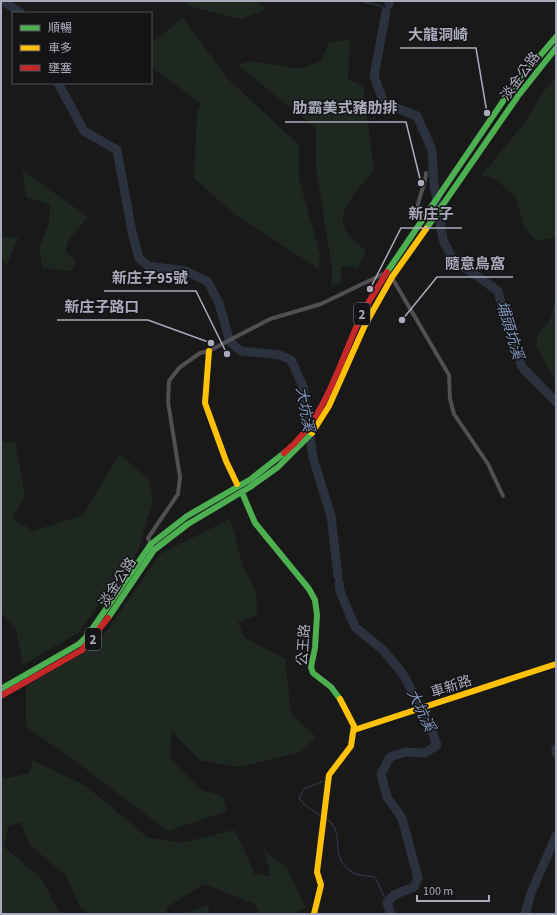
<svg xmlns="http://www.w3.org/2000/svg" width="557" height="915" font-family="'Source Sans 3','Noto Sans TC',sans-serif">
  <style>
    .green { fill: #1f2721 }
    .lines { fill: none; stroke-linecap: round; stroke-linejoin: round }
    .stream { stroke: #2b323d; stroke-width: 1.5 }
    .river { stroke: #2b323d; stroke-width: 9 }
    .street { stroke: #4f4f54; stroke-width: 4 }
    .fast { stroke: #4caf50; stroke-width: 6 }
    .slow { stroke: #ffc107; stroke-width: 6 }
    .jam { stroke: #c62828; stroke-width: 6 }
    .labels { text-anchor: middle; stroke-width: 3; stroke-linejoin: round; paint-order: stroke }
    .shield { fill: #141316; stroke: #7d7e8a; stroke-width: 1 }
    .shield-label { font-size: 13px; font-weight: bold; fill: #aaacbb }
    .street-label { font-size: 14px; fill: #aaacbb; stroke: #141316 }
    .water-label { font-size: 15px; font-style: italic; fill: #7e94b9; stroke: #141316 }
    .leader { fill: none; stroke: #aaacbb; stroke-width: 1.5 }
    .callout-dot { fill: #aaacbb; stroke: #141316; stroke-width: 1.5 }
    .callout-label { font-size: 15px; text-anchor: middle; font-weight: bold; fill: #aaacbb; stroke: #141316; stroke-width: 3; stroke-linejoin: round; paint-order: stroke }
  </style>
  <rect width="100%" height="100%" fill="#19191a"/>
  <g class="green">
    <polygon points="187,1 255,1 266,9 241,19 189,6"/>
    <polygon points="183,18 227,78 299,145 299,179 320,254 319,269 234,214 194,178 197,112 201,103 151,67 151,43"/>
    <path d="M350,40L348,79L363,86L374,169C351,201 321,221 366,250L358,268L341,266V284L331,285L332,268L316,168V128L238,65L251,61L301,69L321,61L329,42Z"/>
    <polygon points="556,78 556,237 537,241 524,227 516,197 495,179 482,175 525,122 546,88"/>
    <polygon points="22,170 88,217 69,239 65,251 76,262 72,271 43,268 39,249 49,222 50,205 26,197"/>
    <polygon points="1,237 18,237 7,266 1,258"/>
    <polygon points="556,297 556,382 536,346 538,335 550,320"/>
    <polygon points="1,442 15,442 25,496 12,518 33,531 83,515 119,454 148,478 153,500 138,552 78,633 23,665 16,630 1,612"/>
    <polygon points="230,519 244,569 256,592 257,615 238,622 244,637 285,659 291,714 316,737 301,752 239,767 199,760 172,731 169,757 201,790 223,796 227,811 168,831 70,757 26,727 26,686 97,645 160,554"/>
    <polygon points="33,760 86,786 147,837 181,843 234,830 243,847 254,874 271,876 264,851 287,868 306,908 288,914 261,914 253,903 204,884 167,907 166,914 91,914 80,907 66,876 29,844 21,822 8,826 4,847 41,878 60,914 1,914 1,774 4,779 29,773"/>
    <polygon points="209,905 208,914 182,914"/>
  </g>
  <g class="lines">
    <g class="stream">
      <polyline points="338,1 358,1"/>
      <polyline points="361,1 381,6 385,10 385,22"/>
      <polyline points="321,816 306,806 299,798 304,789 324,781"/>
      <path d="M325,818C349,833 325,857 354,873C361,877 368,875 375,877L384,896L390,899"/>
    </g>
    <g class="river">
      <polyline points="3,1 21,13"/>
      <polyline points="389,4 389,1"/>
      <polyline points="386,12 374,76 384,103 417,116 432,150 434,184 443,240 453,259 498,291 505,320 522,367 556,402"/>
      <polyline points="58,83 84,131 117,150 132,232 139,258 148,266 186,271 208,282 219,303 230,342 241,351 280,355 291,360 303,386 313,458 331,516 338,576"/>
      <polyline points="339,583 340,591 355,627 383,650 403,674 428,721 437,745 425,753 405,752 390,757 381,774 387,797 402,818 418,878 414,887 394,895 387,903 391,914"/>
      <polyline points="556,749 556,753"/>
      <polyline points="525,914 531,893 556,836"/>
    </g>
    <g class="street">
      <path d="M423,219C410,207 426,189 426,173"/>
      <polyline points="391,276 449,375 450,399 454,414 488,464 503,496"/>
      <polyline points="152,546 148,538 178,494 180,477 168,402 169,381 179,368 200,353 209,351 270,319 321,304 385,273"/>
    </g>
    <g class="fast">
      <polyline points="426,229 518,96 556,48"/>
      <polyline points="387,272 510,91 556,37"/>
      <polyline points="243,495 255,523 309,589 315,600 317,615 315,648 311,667 313,673 331,687 340,699"/>
      <polyline points="108,618 154,550 188,524 250,487 278,467 312,433"/>
      <polyline points="1,689 79,644 88,635 151,544 187,516 251,479 284,453"/>
    </g>
    <g class="slow">
      <polyline points="209,351 205,403 226,461 237,484"/>
      <polyline points="312,433 329,406 365,325 392,277 426,229"/>
      <polyline points="354,730 556,664"/>
      <polyline points="314,914 321,885 317,872 329,775 351,746 354,726 340,699"/>
    </g>
    <g class="jam">
      <path d="M284,453C326,419 340,361 362,314C369,300 379,286 387,272"/>
      <polyline points="1,696 82,650 108,618"/>
    </g>
  </g>
  <g class="labels">
    <g class="shield">
      <rect x="354" y="303" width="16" height="22" rx="3"/>
      <rect x="85" y="628" width="16" height="22" rx="3"/>
    </g>
    <g class="shield-label">
      <text x="362" y="319">2</text>
      <text x="93" y="644">2</text>
    </g>
    <g class="street-label">
      <text transform="translate(520 76) rotate(-54)" y="5">淡金公路</text>
      <text transform="translate(117 582) rotate(-57)" y="5">淡金公路</text>
      <text transform="translate(303 645) rotate(-86)" y="5">公王路</text>
      <text transform="translate(451 686) rotate(-18)" y="5">車新路</text>
    </g>
    <g class="water-label">
      <text transform="translate(510 330) rotate(73)" y="5">埔頭坑溪</text>
      <text transform="translate(305 409) rotate(80)" y="5">大坑溪</text>
      <text transform="translate(421 710) rotate(64)" y="5">大坑溪</text>
    </g>
  </g>
  <path class="leader" d="M487 113L476 48H400M421 183L406 122H285M370 289L401 228H462M402 320L437 277H513M227 354L196 291H104M211 343L148 320H57"/>
  <g class="callout-dot">
    <circle cx="487" cy="113" r="4"/>
    <circle cx="421" cy="183" r="4"/>
    <circle cx="370" cy="289" r="4"/>
    <circle cx="402" cy="320" r="4"/>
    <circle cx="227" cy="354" r="4"/>
    <circle cx="211" cy="343" r="4"/>
  </g>
  <g class="callout-label">
    <text x="438" y="40">大龍洞崎</text>
    <text x="345" y="113">肋霸美式豬肋排</text>
    <text x="431" y="219">新庄子</text>
    <text x="475" y="269">隨意鳥窩</text>
    <text x="150" y="283">新庄子95號</text>
    <text x="102" y="312">新庄子路口</text>
  </g>
  <rect width="557" height="915" fill="none" stroke="#aaacbb" stroke-width="4"/>
  <rect x="12" y="12" width="140" height="72" fill="#141316" stroke="#505058"/>
  <rect x="20" y="25" width="20" height="6" fill="#4caf50" stroke="#505058"/>
  <text x="48" y="32" font-size="12" fill="#aaacbb">順暢</text>
  <rect x="20" y="45" width="20" height="6" fill="#ffc107" stroke="#505058"/>
  <text x="48" y="52" font-size="12" fill="#aaacbb">車多</text>
  <rect x="20" y="65" width="20" height="6" fill="#c62828" stroke="#505058"/>
  <text x="48" y="72" font-size="12" fill="#aaacbb">壅塞</text>
  <path d="M417 895v6h72v-6" fill="none" stroke="#aaacbb" stroke-width="2"/>
  <text x="423" y="895" font-size="12" fill="#aaacbb" stroke="#141316" stroke-width="3" paint-order="stroke">100 m</text>
</svg>
